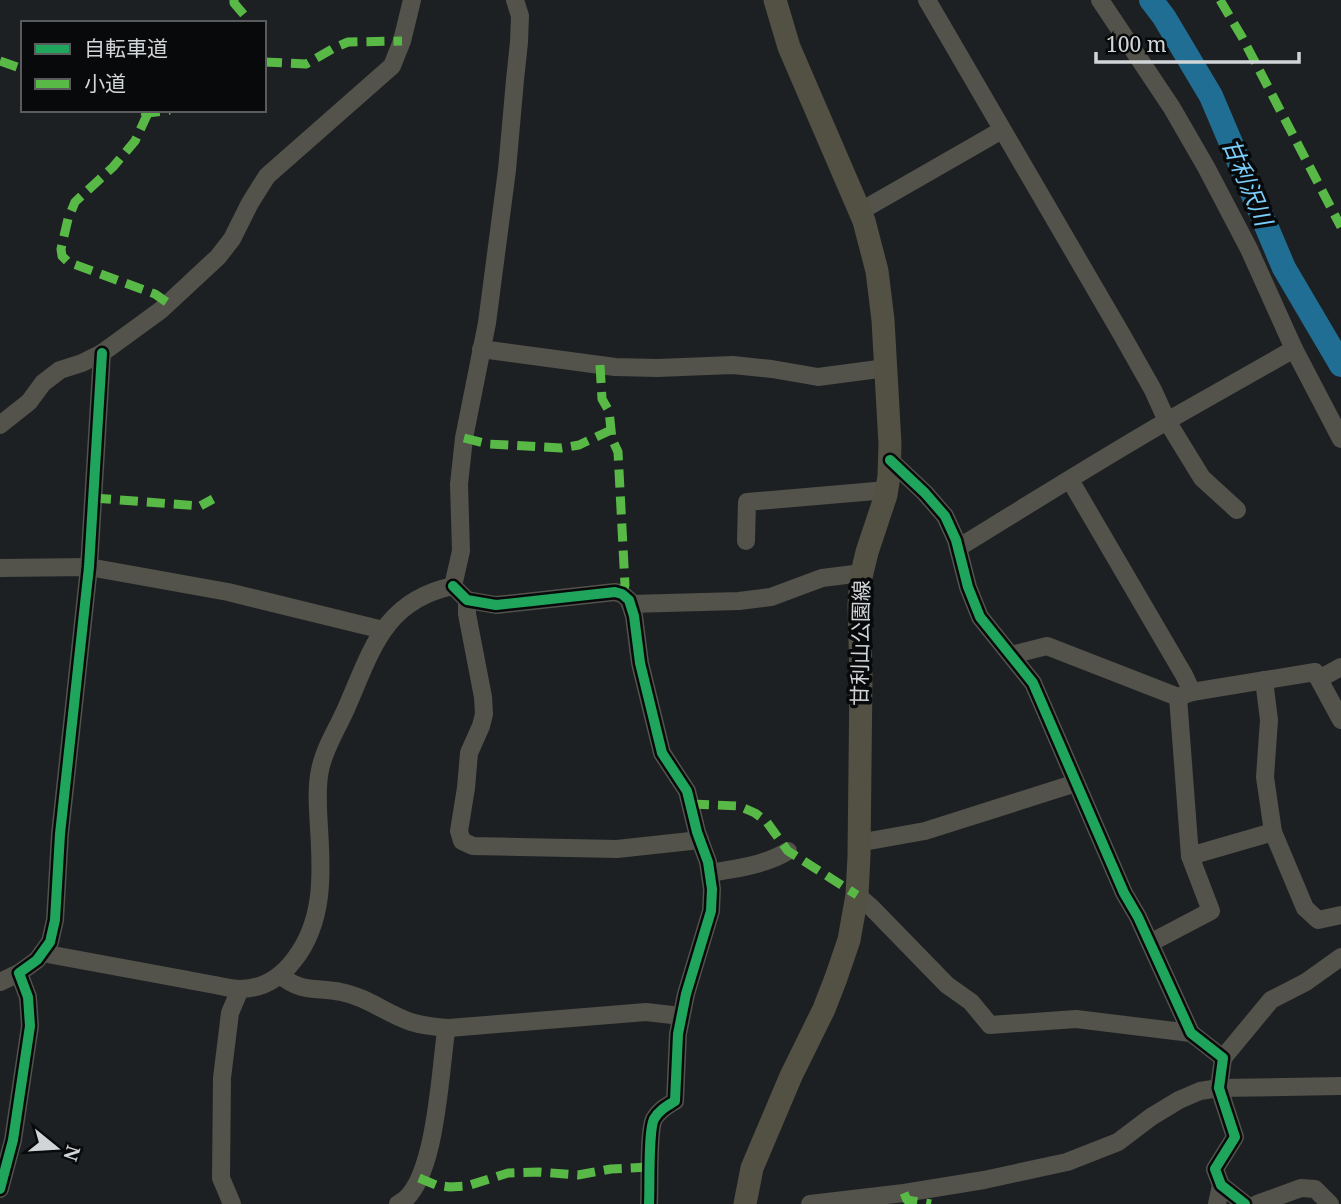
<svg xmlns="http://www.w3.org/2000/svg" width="1341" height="1204" font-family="'Noto Serif','Noto Sans JP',serif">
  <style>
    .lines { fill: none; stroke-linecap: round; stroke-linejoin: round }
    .river { stroke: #206e93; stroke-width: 24 }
    .minor { stroke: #53524b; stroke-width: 18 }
    .major { stroke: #535044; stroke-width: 23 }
    .quiet { stroke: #58b947; stroke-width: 9; stroke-dasharray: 18 9; stroke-linecap: butt }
    .cycleway-casing { stroke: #08090b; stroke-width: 15 }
    .cycleway { stroke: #20a55d; stroke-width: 10 }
    .labels { text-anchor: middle; stroke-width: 7; stroke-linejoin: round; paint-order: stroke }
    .street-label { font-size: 21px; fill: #d2d5d7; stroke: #08090b }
    .water-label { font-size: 23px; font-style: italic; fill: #7bcffc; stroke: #08090b }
  </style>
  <rect width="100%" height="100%" fill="#1d2022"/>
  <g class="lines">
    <polyline class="river" points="1151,0 1164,17 1211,96 1284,268 1341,365"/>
    <g class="minor">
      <path d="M927,0L1122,335L1153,390L1167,421C1096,462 1028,505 958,548"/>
      <polyline points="1100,0 1172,108 1206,167 1249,249 1294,349 1341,439"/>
      <polyline points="859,212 1002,130"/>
      <polyline points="481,349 615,367 657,368 733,365 772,369 818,377 886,368"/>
      <polyline points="0,425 29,402 43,383 60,370 82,363 102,353 161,310 218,257 232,239 250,203 267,176 392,66 402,41 412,0"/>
      <polyline points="890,460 925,493 945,516 956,540 968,587 980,617 1033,683 1124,893 1138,917 1191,1033 1223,1058 1219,1088 1235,1137 1215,1169 1221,1185 1245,1204"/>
      <polyline points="1237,510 1202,478 1167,421 1294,349"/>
      <polyline points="746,541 747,502 887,490"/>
      <polyline points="0,568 89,567 228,592 383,630"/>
      <path d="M453,586L467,600L496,605L615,592L622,594L629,600L634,616L640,663L662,753L687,791L697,832L708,862L712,889L711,911L686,994L678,1034L675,1101C667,1106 659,1110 654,1119C648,1131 650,1187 649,1204"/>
      <polyline points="453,586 461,551 459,484 464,438 487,323 507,170 515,80 519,42 520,16 515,0"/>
      <polyline points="467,600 467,614 483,697 484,714 481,726 469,753 466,788 459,831 462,841 473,846 617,849 700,840"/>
      <polyline points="630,604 739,601 771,597 822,578 862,573"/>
      <polyline points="1011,655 1047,646 1178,697 1192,692 1184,675 1070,480"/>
      <polyline points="1319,679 1341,667"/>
      <polyline points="1192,692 1315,672 1341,720"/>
      <polyline points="1273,832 1305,908 1318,920 1341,915"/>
      <polyline points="859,840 869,841 925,831 1076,783"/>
      <polyline points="1190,856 1273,832 1265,777 1269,720 1264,680"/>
      <path d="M710,873C736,869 765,865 788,851"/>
      <polyline points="857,895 871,907 947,985 971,1002 990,1025 1076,1019 1191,1033"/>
      <polyline points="1150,943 1211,911 1190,856 1178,697"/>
      <path d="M42,953C89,962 136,970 183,979C197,982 211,984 225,987C229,988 235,989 240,989C263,989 281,977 294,960C324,922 322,874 319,828C318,809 316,789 320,770C324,749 336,731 345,711C371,653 382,601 453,586"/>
      <path d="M280,975C301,993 316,987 341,992C367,997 387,1014 411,1022C423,1026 436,1027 449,1028L646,1012L681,1016"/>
      <polyline points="0,982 19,973"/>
      <polyline points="1223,1058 1271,1000 1306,982 1341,957"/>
      <polyline points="0,1189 13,1140 30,1026 28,997 19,973 37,960 50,942 55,920 60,834 89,567 102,353"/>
      <polyline points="232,1204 221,1178 222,1078 230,1013 240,989"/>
      <path d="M398,1204C436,1187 440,1070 446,1032L449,1028"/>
      <polyline points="810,1204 904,1193 984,1180 1067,1162 1118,1142 1151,1117 1179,1100 1200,1091 1219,1088 1341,1086"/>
      <polyline points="1217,1204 1221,1185"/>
      <polyline points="1257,1204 1301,1188 1315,1189 1330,1204"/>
    </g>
    <polyline class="major" points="745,1204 752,1168 791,1076 824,1009 836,978 849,940 857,895 859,856 861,676 859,605 861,577 867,552 886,495 889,476 890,444 883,320 877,271 864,221 789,47 775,0"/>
    <g class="quiet">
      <polyline points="234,0 234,3 245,16 247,23"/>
      <polyline points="1220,0 1242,37 1341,227"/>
      <polyline points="0,61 23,69"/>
      <polyline points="264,62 306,64 334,48 348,42 402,41"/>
      <polyline points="142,111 148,113 170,110"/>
      <polyline points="148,113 135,141 113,167 75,202 68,219 61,249 62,256 68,262 155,294 168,303"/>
      <polyline points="600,365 602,399 609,411 612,439 618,452 625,585 622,594"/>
      <polyline points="464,438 488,444 561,448 579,445 611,430"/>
      <polyline points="93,498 200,506 213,499"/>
      <polyline points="691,804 739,806 755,813 766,821 788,851 857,895"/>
      <polyline points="419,1178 436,1185 450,1187 467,1186 508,1173 539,1172 578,1175 611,1169 650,1167"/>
      <polyline points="904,1193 907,1200 931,1204"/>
    </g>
    <g class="cycleway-casing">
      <g id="cycleway">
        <polyline points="890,460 925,493 945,516 956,540 968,587 980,617 1033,683 1124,893 1138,917 1191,1033 1223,1058 1219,1088 1235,1137 1215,1169 1221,1185 1245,1204"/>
        <path d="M453,586L467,600L496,605L615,592L622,594L629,600L634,616L640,663L662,753L687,791L697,832L708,862L712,889L711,911L686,994L678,1034L675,1101C667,1106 659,1110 654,1119C648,1131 650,1187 649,1204"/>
        <polyline points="0,1189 13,1140 30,1026 28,997 19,973 37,960 50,942 55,920 60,834 89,567 102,353"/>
      </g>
    </g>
    <use href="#cycleway" class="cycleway"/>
  </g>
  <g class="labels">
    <g class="street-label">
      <text transform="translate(861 643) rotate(-89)" y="7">甘利山公園線</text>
    </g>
    <g class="water-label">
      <text transform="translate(1247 182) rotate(67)" y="8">甘利沢川</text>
    </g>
  </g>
  <rect x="21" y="21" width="245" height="91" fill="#08090b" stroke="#595b5d" stroke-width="2"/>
  <rect x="35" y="44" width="35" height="10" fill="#20a55d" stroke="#595b5d" stroke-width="2"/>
  <text x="84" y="56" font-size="21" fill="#d2d5d7">自転車道</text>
  <rect x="35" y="79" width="35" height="10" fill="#58b947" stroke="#595b5d" stroke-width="2"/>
  <text x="84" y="91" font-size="21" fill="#d2d5d7">小道</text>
  <g transform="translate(56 1148) rotate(108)" stroke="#08090b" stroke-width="5" paint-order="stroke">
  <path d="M0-5L12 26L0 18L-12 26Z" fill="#d2d5d7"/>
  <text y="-10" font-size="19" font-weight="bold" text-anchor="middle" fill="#d2d5d7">N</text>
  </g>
  <path d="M1096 52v10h203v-10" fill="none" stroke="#d2d5d7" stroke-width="3.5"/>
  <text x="1106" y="52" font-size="21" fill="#d2d5d7" stroke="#08090b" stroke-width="5" paint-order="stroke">100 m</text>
</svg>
